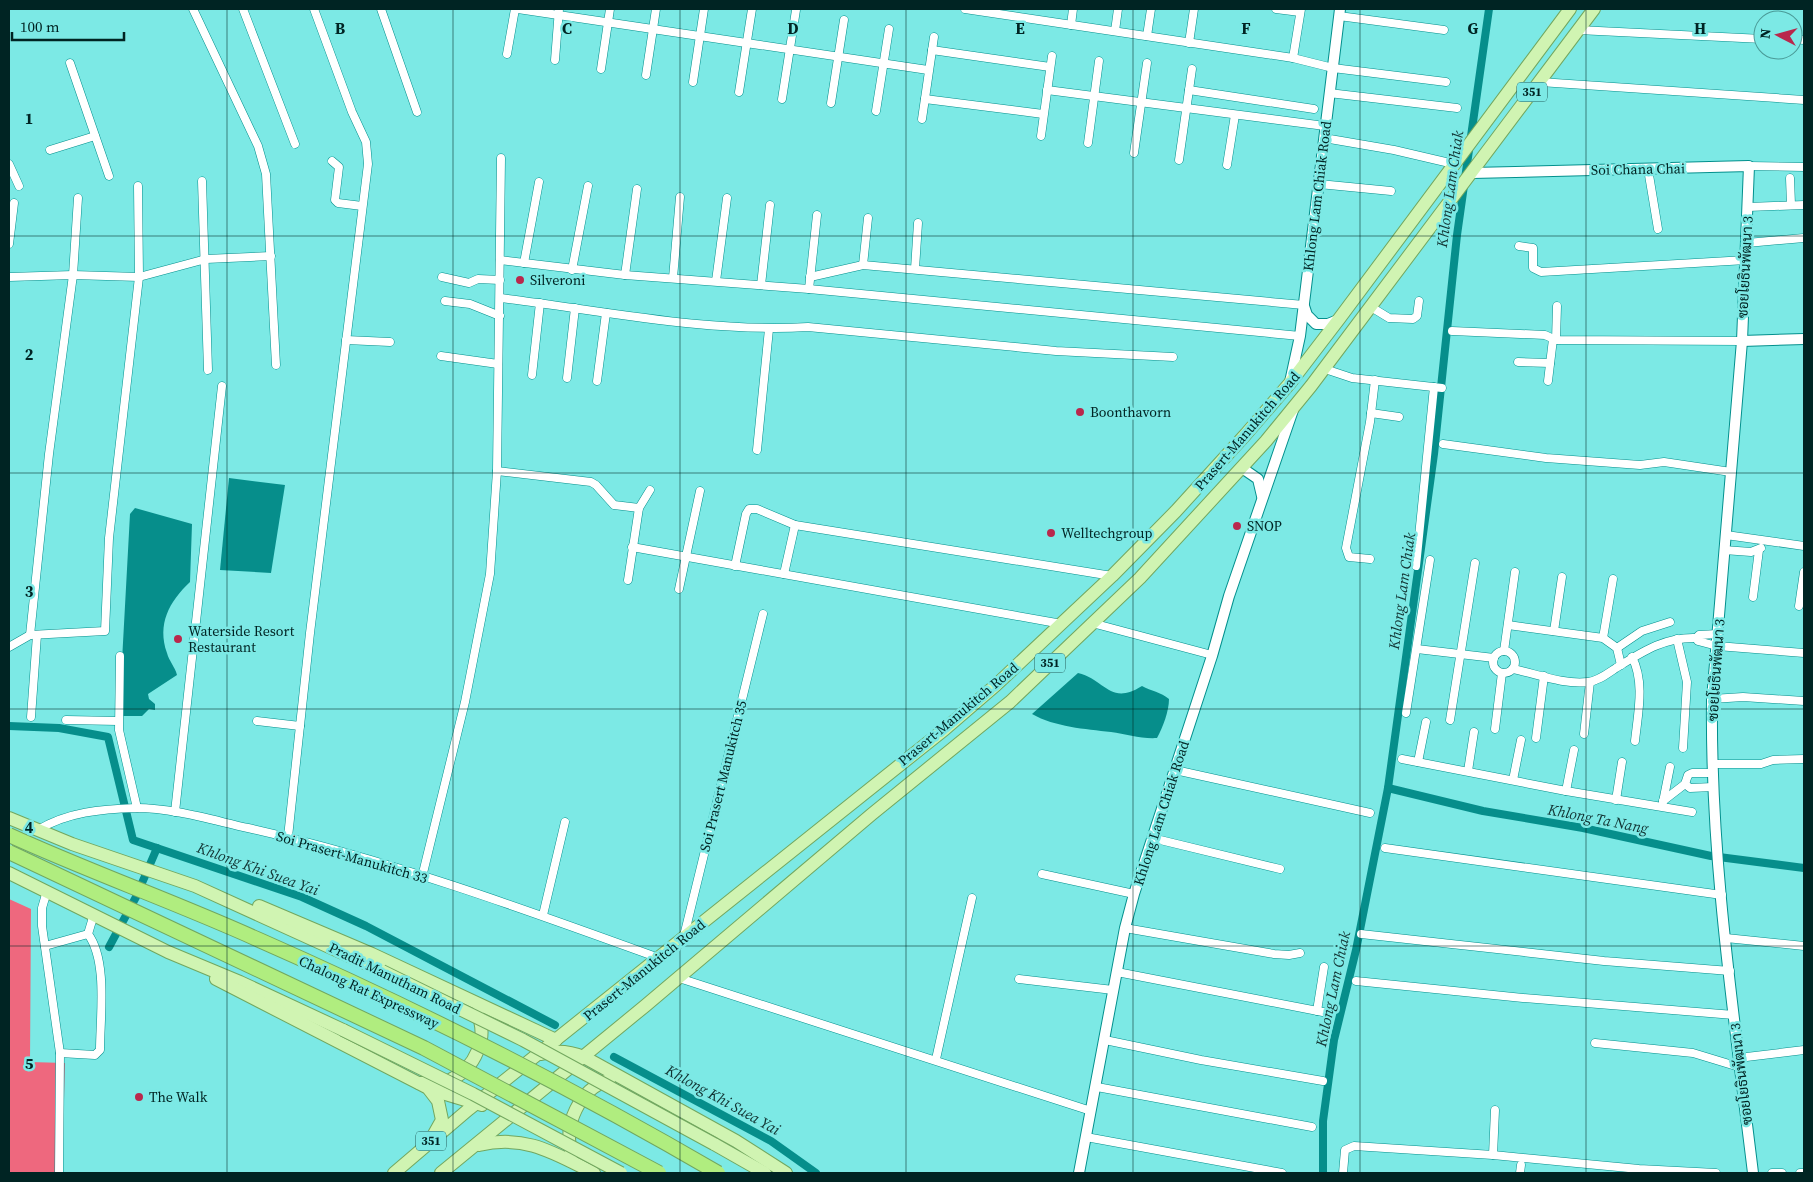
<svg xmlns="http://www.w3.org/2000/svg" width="1813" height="1182" font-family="'Source Serif 4',Sarabun,serif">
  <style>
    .forest { fill: #ee687e }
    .water { fill: #068e8b }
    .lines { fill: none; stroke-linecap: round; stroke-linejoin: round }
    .canal { stroke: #068e8b; stroke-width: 8 }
    .minor-casing { stroke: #03908d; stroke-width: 9 }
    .tertiary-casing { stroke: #03908d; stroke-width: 12 }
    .primary-casing { stroke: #72a75f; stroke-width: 14 }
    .minor { stroke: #fff; stroke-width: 8 }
    .tertiary { stroke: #fff; stroke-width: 10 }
    .primary { stroke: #d0f4b2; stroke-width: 12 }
    .primary-bridge-casing { stroke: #72a75f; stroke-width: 14; stroke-linecap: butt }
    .motorway-bridge-casing { stroke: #72a75f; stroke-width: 16; stroke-linecap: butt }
    .primary-bridge { stroke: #d0f4b2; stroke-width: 12 }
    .motorway-bridge { stroke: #b0ed7f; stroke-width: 14 }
    .grid { fill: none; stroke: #002423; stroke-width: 1; stroke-opacity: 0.55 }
    .poi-dot { fill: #b9284c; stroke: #7ce9e5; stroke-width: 2 }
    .labels { text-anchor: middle; stroke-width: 5; stroke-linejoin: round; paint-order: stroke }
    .shield { fill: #7ce9e5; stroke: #255f5d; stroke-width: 1 }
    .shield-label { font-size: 12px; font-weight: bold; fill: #002423 }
    .street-label { font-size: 14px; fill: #002423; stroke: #7ce9e5 }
    .poi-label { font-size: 14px; fill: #002423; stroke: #7ce9e5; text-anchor: start }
    .water-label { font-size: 15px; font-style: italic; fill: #123433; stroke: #7ce9e5 }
    .grid-label { font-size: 16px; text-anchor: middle; font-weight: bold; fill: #002423; stroke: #7ce9e5; stroke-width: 5; stroke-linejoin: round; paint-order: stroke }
  </style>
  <rect width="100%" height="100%" fill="#7ce9e5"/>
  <polygon class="forest" points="9,899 31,909 30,1062 65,1063 62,1173 9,1173"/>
  <g class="water">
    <polygon points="229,478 285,485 271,573 220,570"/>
    <path d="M135,508L192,524L190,582C169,602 157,624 167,653C169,661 175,667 177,675L148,694L149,699L155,704V710L149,709L142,716H119L130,514Z"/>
    <path d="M1078,673C1106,680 1110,706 1142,686C1151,691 1161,692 1169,699C1169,711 1163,727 1157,738C1141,739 1126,734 1111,732C1085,729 1055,727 1032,714Z"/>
  </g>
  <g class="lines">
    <g class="canal">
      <polyline points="9,726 59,728 108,737 133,840 302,897 366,926 555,1025"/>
      <polyline points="1388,788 1483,811 1583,828 1711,856 1804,868"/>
      <polyline points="109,947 136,897 157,848"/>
      <polyline points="614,1057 771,1141 816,1173"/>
      <polyline points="1323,1173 1323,1121 1334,1040 1356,950 1388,788 1434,454 1457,235 1489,9"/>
    </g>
    <g class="minor-casing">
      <g id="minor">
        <polyline points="193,9 258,146 266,174 276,365"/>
        <polyline points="243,9 295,144"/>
        <polyline points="381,9 417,112"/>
        <polyline points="518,9 928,70"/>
        <polyline points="965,9 1293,58 1333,68 1446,82"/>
        <polyline points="1276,9 1300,12"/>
        <polyline points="1339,16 1444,30"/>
        <polyline points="1071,25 1073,9"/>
        <polyline points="1578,30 1763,39"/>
        <polyline points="1115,31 1118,9"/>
        <polyline points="1147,36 1151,9"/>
        <polyline points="1793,39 1804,40"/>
        <polyline points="1189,43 1194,9"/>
        <polyline points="932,50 1050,67"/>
        <polyline points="507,54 515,9"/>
        <polyline points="1293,58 1301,9"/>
        <polyline points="555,60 559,9"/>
        <polyline points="70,63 109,176"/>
        <polyline points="601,69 610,9"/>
        <polyline points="646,75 656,9"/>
        <polyline points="693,82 704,9"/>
        <polyline points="1540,82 1804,100"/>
        <polyline points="1047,90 1325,126"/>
        <polyline points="1189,90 1314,109"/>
        <polyline points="739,92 752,9"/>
        <polyline points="1329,93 1457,108"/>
        <polyline points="782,99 796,10"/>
        <polyline points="925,99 1043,114"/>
        <polyline points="831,103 844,20"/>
        <polyline points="876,111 889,29"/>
        <polyline points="922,119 934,37"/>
        <polyline points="1041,136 1052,56"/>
        <polyline points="1324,138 1394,150 1454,164"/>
        <polyline points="1088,143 1099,61"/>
        <polyline points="50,150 95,136"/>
        <polyline points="1134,153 1147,63"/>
        <polyline points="1179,160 1192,69"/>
        <polyline points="332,161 339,167 335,200 338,203 362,206"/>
        <polyline points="9,164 19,186"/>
        <polyline points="1227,165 1235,115"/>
        <polyline points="1749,166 1804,167"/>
        <polyline points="1648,169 1658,229"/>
        <polyline points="1790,178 1791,205"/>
        <polyline points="202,181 208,370"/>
        <polyline points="1319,184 1391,191"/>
        <polyline points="1748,207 1804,205"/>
        <polyline points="1747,243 1804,238"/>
        <polyline points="9,244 14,203"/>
        <polyline points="1519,246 1533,248 1533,268 1541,272 1746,260"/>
        <polyline points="500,260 625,275 809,289 1300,336"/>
        <polyline points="524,263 539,182"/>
        <polyline points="863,265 868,218"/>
        <polyline points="915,269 918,223"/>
        <polyline points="572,270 588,186"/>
        <polyline points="625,275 637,189"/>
        <polyline points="9,277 73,275 139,277 206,259 271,256"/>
        <polyline points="442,277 469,283 478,279 500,280"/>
        <polyline points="810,277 863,265 1304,305"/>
        <polyline points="673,278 680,197"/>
        <polyline points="716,281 727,198"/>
        <polyline points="761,285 770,205"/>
        <polyline points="809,289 817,215"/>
        <path d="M500,298C599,310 708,333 808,327L1056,351L1173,357"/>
        <polyline points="445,301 470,304 500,316"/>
        <polyline points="1371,307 1389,318 1413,319 1417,316 1419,301"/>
        <polyline points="1452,331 1545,335 1556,340 1742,341"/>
        <polyline points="346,340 390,342"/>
        <polyline points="1556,340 1557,306"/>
        <polyline points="441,356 498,364"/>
        <polyline points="1518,362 1550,363"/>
        <polyline points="1325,369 1352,378 1442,388"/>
        <polyline points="532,375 540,303"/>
        <polyline points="567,378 575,308"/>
        <polyline points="597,381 606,313"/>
        <polyline points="1548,381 1553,339"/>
        <polyline points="1371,413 1399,417"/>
        <polyline points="1443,444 1546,458 1640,465 1664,462 1731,472"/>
        <polyline points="757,450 769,329"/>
        <polyline points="497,471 591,482 596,485 614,505 639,508"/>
        <polyline points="1726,535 1804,546"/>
        <polyline points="632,547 1062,624"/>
        <polyline points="1724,550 1751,552 1761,548"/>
        <polyline points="1370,559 1349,557 1346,548 1370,422 1375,380"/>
        <polyline points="735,566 746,514 749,509 757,509 795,525 1112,576"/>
        <polyline points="1416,566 1434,387"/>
        <polyline points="784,574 795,525"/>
        <polyline points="628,580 639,508 650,490"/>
        <polyline points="679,589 700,491"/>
        <polyline points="1753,597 1759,550"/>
        <polyline points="1799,606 1804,572"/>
        <polyline points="1092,623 1212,655"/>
        <polyline points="1508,625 1603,638 1617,648 1621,665"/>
        <polyline points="1554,631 1562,577"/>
        <polyline points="30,635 49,454 73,275 78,198"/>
        <polyline points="1603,638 1613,579"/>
        <polyline points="1696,638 1698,641 1717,646 1804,653"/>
        <polyline points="1677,639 1687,682 1683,748"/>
        <polyline points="9,647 30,635 105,631 109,538 139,277 138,186"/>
        <polyline points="1617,648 1642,631 1670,622"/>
        <polyline points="1417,649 1494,658"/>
        <circle cx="1504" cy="662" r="11"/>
        <polyline points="1504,651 1515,572"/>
        <polyline points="120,656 119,730 137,808"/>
        <path d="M1632,657C1645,682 1638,713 1635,741"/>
        <path d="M1513,669C1537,674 1564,685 1588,682C1598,681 1607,674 1616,668C1642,652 1664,637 1696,638L1699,635L1718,634"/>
        <polyline points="1712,699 1743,697 1804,701"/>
        <polyline points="1406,713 1430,560"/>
        <polyline points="31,717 37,635"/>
        <polyline points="66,720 118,721"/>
        <polyline points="1450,720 1475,563"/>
        <polyline points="257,721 300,726"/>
        <polyline points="1495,729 1502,673"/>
        <polyline points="1584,734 1590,682"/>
        <polyline points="1536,738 1544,676"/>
        <polyline points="1402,759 1566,791 1692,812"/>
        <polyline points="1418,762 1426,722"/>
        <polyline points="1713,764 1761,764 1773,760 1804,759"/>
        <polyline points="1175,770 1370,813"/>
        <polyline points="1468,771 1474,732"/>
        <polyline points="1513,780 1521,740"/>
        <polyline points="1685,784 1690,788 1713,787"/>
        <polyline points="1566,791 1574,750"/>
        <polyline points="1616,800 1622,762"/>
        <polyline points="1663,801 1685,784 1688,775 1692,773 1713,773"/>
        <polyline points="1663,802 1670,767"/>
        <polyline points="175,812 222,386"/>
        <path d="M38,830C67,812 102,809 136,808C173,808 212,820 248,828C387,859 524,909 659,958"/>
        <polyline points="288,837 310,633 368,164 366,142 352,112 314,9"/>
        <polyline points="1152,838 1280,869"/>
        <polyline points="1385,848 1722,895"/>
        <polyline points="1042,874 1134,894"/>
        <polyline points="422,877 465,702 490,574 497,471 501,158"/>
        <polyline points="47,891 42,908 42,926 60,1053 59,1173"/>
        <polyline points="543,915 565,822"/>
        <polyline points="1125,928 1274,954 1289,955 1300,953"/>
        <polyline points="1361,934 1604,961 1730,971"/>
        <polyline points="684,936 763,614"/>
        <polyline points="1726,938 1804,946"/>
        <polyline points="45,946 88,934"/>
        <polyline points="1117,972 1328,1013"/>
        <polyline points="679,978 1091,1111"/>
        <polyline points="1019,979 1113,990"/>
        <polyline points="1356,981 1523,998 1734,1015"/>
        <polyline points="1317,1011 1324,967"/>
        <polyline points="1105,1040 1201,1060 1323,1081"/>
        <polyline points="1595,1043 1693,1053 1739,1067"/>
        <path d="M60,1053L95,1055L100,1050C100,1017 108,961 88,934L94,914"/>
        <polyline points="1738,1058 1804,1050"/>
        <polyline points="936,1059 972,898"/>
        <polyline points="1097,1087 1312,1127"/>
        <polyline points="1086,1137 1282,1173"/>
        <polyline points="1493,1155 1495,1110"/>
        <polyline points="1343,1173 1345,1150 1354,1146 1493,1155 1639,1169 1716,1173"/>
        <polyline points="1520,1173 1521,1165"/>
        <polyline points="1772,1173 1782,1173"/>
        <polyline points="1800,1173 1804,1173"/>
      </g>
    </g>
    <g class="tertiary-casing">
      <g id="tertiary">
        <path d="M1472,173L1749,166L1742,341L1712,699C1710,857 1734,1016 1753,1173"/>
        <polyline points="1304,306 1307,315 1316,324 1328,324 1338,320"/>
        <polyline points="1742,341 1804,339"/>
        <polyline points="1290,382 1300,336 1340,9"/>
        <polyline points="1242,468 1258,479 1262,496"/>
        <polyline points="1079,1173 1125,928 1134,894 1212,656 1229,596 1293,410"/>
      </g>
    </g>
    <g class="primary-casing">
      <g id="primary">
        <polyline points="9,818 72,844 195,886 382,971"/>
        <polyline points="9,873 168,952 240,982 343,1030"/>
        <polyline points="259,906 372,954 556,1040"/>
        <polyline points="216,979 428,1088 438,1101 442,1120 433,1136"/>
        <path d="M541,1054C556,1050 569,1051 584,1057L736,1141L786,1173"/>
        <path d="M419,1083C429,1083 440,1084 450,1080C475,1069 489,1037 477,1013"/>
        <polyline points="429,1089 482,1105"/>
        <polyline points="714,1144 765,1173"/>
        <path d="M479,1145C525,1134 554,1153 594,1173"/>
        <path d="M572,1154C562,1126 580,1088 609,1080"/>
        <polyline points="394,1173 469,1109 945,729 996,685 1112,576 1176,511 1246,434 1290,383 1339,319 1570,9"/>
        <polyline points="441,1173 645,1006 872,814 1010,702 1140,578 1266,441 1311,386 1594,9"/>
      </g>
    </g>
    <use href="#minor" class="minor"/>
    <use href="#tertiary" class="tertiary"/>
    <use href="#primary" class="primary"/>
    <g class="primary-bridge-casing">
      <g id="primary-bridge">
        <polyline points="382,971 523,1040 714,1144"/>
        <polyline points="343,1030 473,1094 621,1173"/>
      </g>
    </g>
    <g class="motorway-bridge-casing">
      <g id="motorway-bridge">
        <path d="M9,835C90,872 175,902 257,939C414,1008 569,1086 718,1173"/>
        <polyline points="9,852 424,1048 659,1173"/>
      </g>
    </g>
    <use href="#primary-bridge" class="primary-bridge"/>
    <use href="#motorway-bridge" class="motorway-bridge"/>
  </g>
  <path class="grid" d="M227,9V1173M453,9V1173M680,9V1173M906,9V1173M1133,9V1173M1360,9V1173M1586,9V1173M9,236H1804M9,473H1804M9,709H1804M9,946H1804"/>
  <g class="poi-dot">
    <circle cx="520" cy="280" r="5"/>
    <circle cx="1080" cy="412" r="5"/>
    <circle cx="1237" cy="526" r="5"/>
    <circle cx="1051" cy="533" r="5"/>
    <circle cx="178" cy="639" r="5"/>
    <circle cx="139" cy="1097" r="5"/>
  </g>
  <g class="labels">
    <g class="shield">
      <rect x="1517" y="82.5" width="30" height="19" rx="4"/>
      <rect x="1035" y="653.5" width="30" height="19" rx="4"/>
      <rect x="416" y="1131.5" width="30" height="19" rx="4"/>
    </g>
    <g class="shield-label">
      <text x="1532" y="96">351</text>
      <text x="1050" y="667">351</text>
      <text x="431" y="1145">351</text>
    </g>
    <g class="street-label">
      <text transform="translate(1638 169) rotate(-1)" y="5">Soi Chana Chai</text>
      <text transform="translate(1317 196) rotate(-83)" y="5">Khlong Lam Chiak Road</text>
      <text transform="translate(1745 267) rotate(-87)" y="5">ซอยโยธินพัฒนา 3</text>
      <text transform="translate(1247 431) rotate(-49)" y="5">Prasert-Manukitch Road</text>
      <text transform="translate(1716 670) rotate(-86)" y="5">ซอยโยธินพัฒนา 3</text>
      <text transform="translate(958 714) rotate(-40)" y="5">Prasert-Manukitch Road</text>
      <text transform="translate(723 776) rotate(-76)" y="5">Soi Prasert Manukitch 35</text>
      <text transform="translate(1161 813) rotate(-72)" y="5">Khlong Lam Chiak Road</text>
      <text transform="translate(352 857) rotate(16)" y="5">Soi Prasert-Manukitch 33</text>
      <text transform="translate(644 970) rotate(-39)" y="5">Prasert-Manukitch Road</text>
      <text transform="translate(395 978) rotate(26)" y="5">Pradit Manutham Road</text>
      <text transform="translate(369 992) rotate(25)" y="5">Chalong Rat Expressway</text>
      <text transform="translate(1741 1074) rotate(-97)" y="5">ซอยโยธินพัฒนา 3</text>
    </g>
    <g class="poi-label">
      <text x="530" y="285">Silveroni</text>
      <text x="1090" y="417">Boonthavorn</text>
      <text x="1247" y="531">SNOP</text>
      <text x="1061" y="538">Welltechgroup</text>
      <text x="188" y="636">Waterside Resort<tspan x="188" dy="16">Restaurant</tspan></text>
      <text x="149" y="1102">The Walk</text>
    </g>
    <g class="water-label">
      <text transform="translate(1450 189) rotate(-82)" y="5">Khlong Lam Chiak</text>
      <text transform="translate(1402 591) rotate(-82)" y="5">Khlong Lam Chiak</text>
      <text transform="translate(1598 819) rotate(11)" y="5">Khlong Ta Nang</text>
      <text transform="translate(258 869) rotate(20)" y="5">Khlong Khi Suea Yai</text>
      <text transform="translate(1333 989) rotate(-78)" y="5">Khlong Lam Chiak</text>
      <text transform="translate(723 1100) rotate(29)" y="5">Khlong Khi Suea Yai</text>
    </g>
  </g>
  <g class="grid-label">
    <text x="340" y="34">B</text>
    <text x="567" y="34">C</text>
    <text x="793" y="34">D</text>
    <text x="1020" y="34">E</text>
    <text x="1246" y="34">F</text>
    <text x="1473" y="34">G</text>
    <text x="1700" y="34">H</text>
    <text x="29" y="124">1</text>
    <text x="29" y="360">2</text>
    <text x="29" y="597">3</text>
    <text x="29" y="833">4</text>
    <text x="29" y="1069">5</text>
  </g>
  <rect width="1813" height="1182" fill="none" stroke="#002423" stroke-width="20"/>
  <g transform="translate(1778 35) rotate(276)"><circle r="24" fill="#7ce9e5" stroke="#4a9a97"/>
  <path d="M0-4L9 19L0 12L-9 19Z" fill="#b9284c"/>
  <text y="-8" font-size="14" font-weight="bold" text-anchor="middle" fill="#002423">N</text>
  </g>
  <path d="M12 32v8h112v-8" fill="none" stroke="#002423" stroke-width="2.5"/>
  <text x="20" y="32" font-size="15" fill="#002423" stroke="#7ce9e5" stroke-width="4" paint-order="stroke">100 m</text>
</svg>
